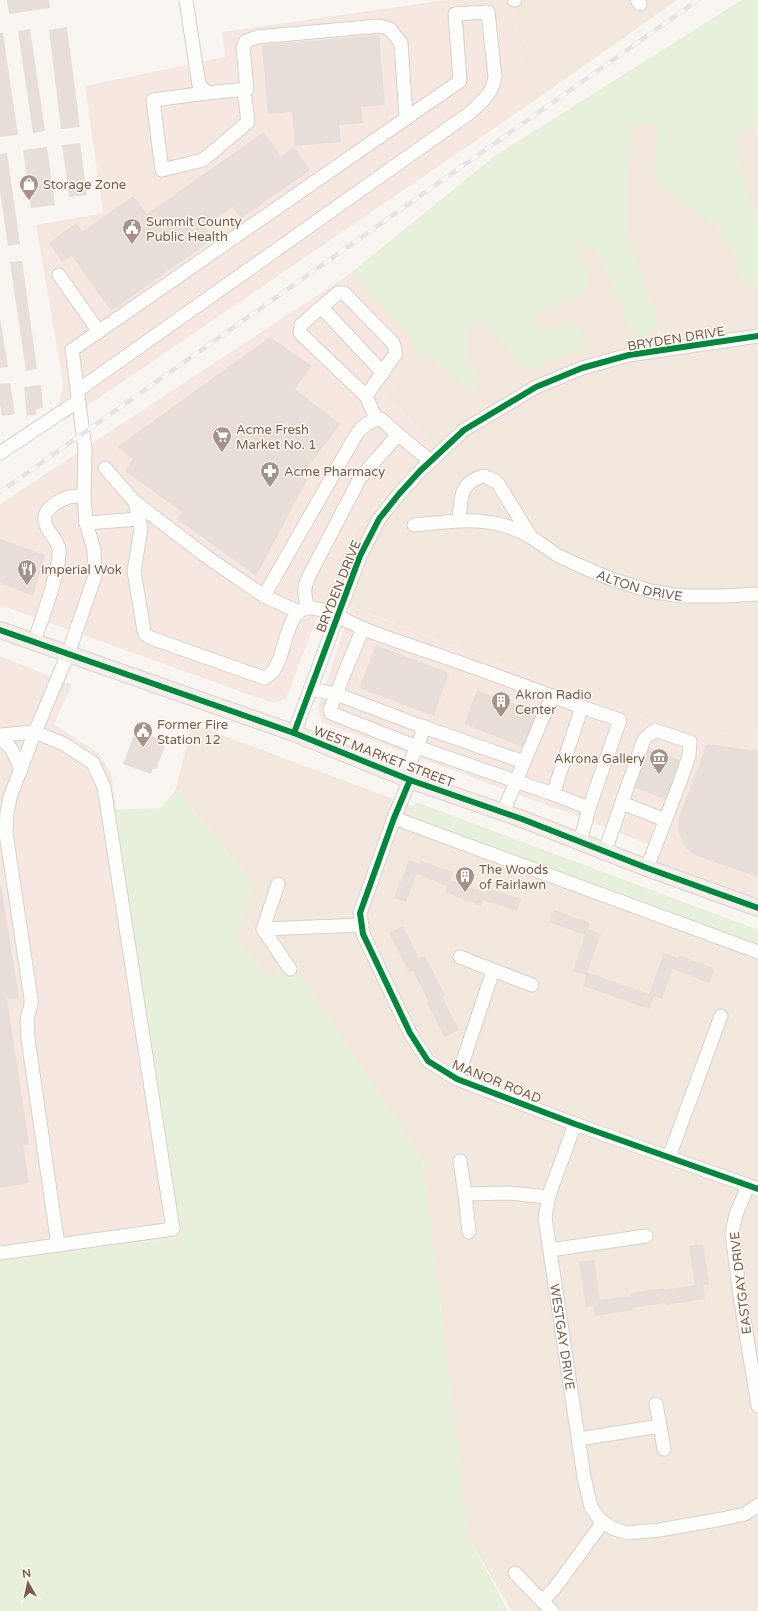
<svg xmlns="http://www.w3.org/2000/svg" width="758" height="1611" font-family="'Varela Round',sans-serif">
  <style>
    .residential { fill: #f2e8de }
    .commercial { fill: #f6e8e1 }
    .green { fill: #e7f0db }
    .building { fill: #e6ded7 }
    .lines { fill: none; stroke-linecap: round; stroke-linejoin: round }
    .minor-casing { stroke: #d7d1cb; stroke-width: 15 }
    .major-casing { stroke: #dad1cc; stroke-width: 18 }
    .minor { stroke: #fefefd; stroke-width: 13 }
    .major { stroke: #f3eee8; stroke-width: 16 }
    .rail-casing { stroke: #e6e3e7; stroke-width: 4.5 }
    .rail { stroke: #fffaf3; stroke-width: 3; stroke-dasharray: 9; stroke-linecap: butt }
    .cycleway-casing { stroke: #fffaf3; stroke-width: 8 }
    .cycleway { stroke: #00873e; stroke-width: 6 }
    .labels { text-anchor: middle; stroke-width: 3; stroke-linejoin: round; paint-order: stroke }
    .poi-label { font-size: 13px; fill: #7a5c4d; stroke: #fffaf3; text-anchor: start }
    .street-label { font-size: 13px; fill: #7a5c4d; stroke: #fffaf3 }
  </style>
  <rect width="100%" height="100%" fill="#f9f5f0"/>
  <g class="residential">
    <polygon points="508,0 677,0 534,101 528,95 516,17"/>
    <polygon points="742,0 758,0 758,728 695,737 352,607 322,603 345,544 430,442 386,393 414,363 409,334 351,273 495,156"/>
    <polygon points="192,724 758,935 758,1611 512,1611 468,1537 423,1161 279,994 235,938 253,885 176,789"/>
  </g>
  <g class="commercial">
    <polygon points="445,0 508,0 513,9 516,17 528,95 534,101 80,411 64,421 60,403 63,382 36,225 103,213 85,86 225,57 222,32"/>
    <polygon points="351,273 409,334 416,353 414,363 386,393 430,442 345,544 286,699 273,703 0,605 0,504"/>
    <polygon points="351,607 695,737 758,728 758,908 649,868 657,848 593,822 322,722 318,708"/>
    <polygon points="0,656 72,685 54,724 99,754 111,774 182,1237 0,1261"/>
  </g>
  <g class="green">
    <polygon points="742,0 758,0 758,135 755,126 733,137 752,211 758,215 758,287 744,287 734,253 717,227 672,196 654,175 659,126 632,124 629,159 628,222 630,244 660,325 645,337 632,333 603,263 595,250 577,242 581,261 590,281 584,294 533,313 532,323 553,329 566,322 584,336 585,347 527,371 489,324 472,323 465,336 465,358 478,378 476,389 468,388 436,364 434,358 416,353 409,334 351,273 495,156"/>
    <polygon points="176,789 253,885 236,938 266,978 292,962 423,1161 468,1536 508,1611 0,1611 0,1261 182,1237 116,810 161,808"/>
    <polygon points="416,802 758,930 758,948 410,817"/>
  </g>
  <g class="building">
    <polygon points="7,0 49,0 50,8 9,14"/>
    <polygon points="67,27 80,127 61,129 49,30"/>
    <polygon points="30,29 45,131 33,133 18,31"/>
    <polygon points="0,33 3,33 18,135 0,137"/>
    <polygon points="379,35 385,105 361,107 363,123 339,125 341,142 295,146 292,112 268,114 262,45"/>
    <polygon points="264,132 281,156 294,147 310,170 241,219 233,207 205,226 213,239 111,311 72,256 62,262 49,243 76,223 82,232 133,196 147,214"/>
    <polygon points="80,143 87,195 69,197 62,145"/>
    <polygon points="47,147 55,205 31,208 23,150"/>
    <polygon points="7,153 20,244 8,246 0,192 0,154"/>
    <polygon points="22,261 37,369 26,371 10,262"/>
    <polygon points="0,318 8,367 0,368"/>
    <polygon points="270,337 312,366 295,389 340,424 302,476 307,480 256,576 177,519 182,512 125,471 133,459 117,447"/>
    <polygon points="10,383 15,414 2,416 0,404 0,384"/>
    <polygon points="41,385 43,408 36,409 36,415 27,416 24,387"/>
    <polygon points="0,539 45,555 33,596 0,583"/>
    <polygon points="376,645 449,673 434,716 359,688"/>
    <polygon points="477,690 538,713 525,748 464,724"/>
    <polygon points="136,730 163,740 161,745 165,747 156,769 153,768 151,774 123,764"/>
    <polygon points="707,744 758,751 758,877 697,856 687,849 681,840 678,830 678,820"/>
    <polygon points="648,748 685,762 670,801 633,787"/>
    <polygon points="409,860 420,864 421,861 453,872 450,880 486,893 488,888 521,899 517,911 483,900 481,906 445,892 447,886 417,874 406,902 394,898"/>
    <polygon points="0,885 1,885 19,998 7,999 29,1144 23,1145 29,1183 0,1188"/>
    <polygon points="554,910 590,923 588,929 601,934 587,972 649,994 664,953 678,958 679,955 715,969 709,983 673,969 662,999 654,996 649,1009 583,986 586,975 573,971 585,935 549,922"/>
    <polygon points="403,926 419,958 425,956 445,995 442,997 459,1030 444,1037 427,1003 429,1002 413,971 409,972 389,933"/>
    <polygon points="703,1244 709,1284 703,1285 705,1299 666,1305 666,1303 632,1308 633,1310 595,1316 593,1306 586,1307 579,1262 594,1260 600,1300 630,1296 630,1293 664,1288 664,1290 695,1285 689,1246"/>
  </g>
  <g class="lines">
    <g class="minor-casing">
      <g id="minor">
        <polyline points="186,0 199,85 207,93 247,89 243,47 246,41 257,37 379,26 390,29 401,43 406,117"/>
        <polyline points="514,0 515,0"/>
        <polyline points="637,0 640,4"/>
        <polyline points="207,93 153,100 162,170 203,160 248,122 244,90"/>
        <polyline points="59,275 99,332"/>
        <polyline points="320,308 301,325 300,333 366,396"/>
        <polyline points="376,419 366,396 396,353 393,343 344,293 338,293 320,308 323,309 383,373"/>
        <polyline points="394,431 430,461"/>
        <polyline points="0,453 78,401"/>
        <polyline points="105,468 135,502 137,511"/>
        <polyline points="135,502 207,557 264,596 299,612"/>
        <path id="s1" d="M459,520C461,499 459,482 484,476L497,482L531,537L557,555L578,565L611,579L650,591L682,596H723L758,594"/>
        <path d="M86,523L139,519L141,529L134,571L144,631L145,634L151,638L264,678C288,670 281,613 307,608C320,605 350,623 364,629C397,642 431,652 464,664C504,678 543,693 582,707L553,794L417,747L331,713L330,710L336,694L310,689"/>
        <path d="M414,525C446,522 478,516 509,527C516,529 524,534 531,537"/>
        <path d="M264,596L356,435C362,426 370,420 381,419L394,431L395,438L360,478L309,576C303,588 304,595 308,608"/>
        <polyline points="363,628 336,694 418,725 524,762 503,813"/>
        <path d="M34,642C41,621 61,569 59,549C57,537 43,530 45,516C47,507 61,499 69,497C73,496 79,496 84,496"/>
        <polyline points="582,707 620,720 589,808"/>
        <polyline points="294,733 360,556 379,519 399,494 420,471 464,430 536,387 582,368 629,355 758,336"/>
        <path d="M0,735L35,732L10,797L7,813L6,833L31,999C32,1006 30,1008 28,1015C26,1023 28,1031 28,1039L58,1245"/>
        <path d="M0,739C12,745 16,758 21,770"/>
        <polyline points="524,762 552,696"/>
        <polyline points="404,777 425,727"/>
        <polyline points="410,780 394,818 360,913 363,934 410,1033 428,1061 457,1079 575,1124 758,1189"/>
        <polyline points="553,794 589,808 580,842"/>
        <polyline points="622,803 665,820"/>
        <polyline points="394,818 758,952"/>
        <polyline points="605,851 644,739 655,730 690,742 689,756 680,782 647,868"/>
        <polyline points="278,884 263,929 290,969"/>
        <polyline points="263,929 362,925"/>
        <polyline points="460,957 532,985"/>
        <polyline points="457,1079 493,971"/>
        <path id="s2" d="M575,1124L549,1195L545,1218L584,1477L591,1507L600,1520L612,1528L627,1533L659,1530L722,1519L745,1514L758,1505"/>
        <polyline points="669,1157 721,1016"/>
        <polyline points="460,1161 465,1194"/>
        <polyline points="748,1186 736,1214 732,1233 740,1296 758,1406"/>
        <polyline points="469,1232 465,1194 509,1193 548,1197"/>
        <polyline points="550,1250 646,1236"/>
        <path d="M0,1253L173,1229L104,787L93,763L64,744L35,732L68,654L95,576L94,550L86,523L84,496L85,449L72,350L460,81L455,14L488,12L495,77C493,93 482,101 471,112L77,391"/>
        <polyline points="660,1426 664,1449"/>
        <polyline points="579,1439 660,1426 656,1404"/>
        <polyline points="515,1573 542,1601 554,1589 603,1522"/>
        <polyline points="542,1601 552,1611"/>
      </g>
    </g>
    <g class="major-casing">
      <polyline id="major" points="0,630 294,733 410,780 522,819 647,868 758,908"/>
    </g>
    <use href="#minor" class="minor"/>
    <use href="#major" class="major"/>
    <g class="rail-casing">
      <polyline id="rail" points="0,492 698,0"/>
    </g>
    <use href="#rail" class="rail"/>
    <g class="cycleway-casing">
      <g id="cycleway">
        <polyline points="0,630 294,733 410,780 522,819 647,868 758,908"/>
        <polyline points="294,733 360,556 379,519 399,494 420,471 464,430 536,387 582,368 629,355 758,336"/>
        <polyline points="410,780 394,818 360,913 363,934 410,1033 428,1061 457,1079 575,1124 758,1189"/>
      </g>
    </g>
    <use href="#cycleway" class="cycleway"/>
  </g>
  <defs>
    <g id="shop-pin" transform="scale(1)"><path d="M0 17L-7.5 6A9.5 9.5 0 1 1 7.5 6Z" fill="#a69286" stroke="#fffaf3"/><path d="M-5-2.5h2.3a2.7 3.5 0 0 1 5.4 0H5L5.5 6h-11ZM-1.5-2.5h3a1.5 2.3 0 0 0-3 0Z" fill="#fff"/></g>
    <g id="civic-pin" transform="scale(1)"><path d="M0 17L-7.5 6A9.5 9.5 0 1 1 7.5 6Z" fill="#a69286" stroke="#fffaf3"/><path d="M-.6-6.5H3V-4.5H.6V-3L4-1V1h2V6H-6V1h2V-1L-.6-3ZM-1.2 2.5V6h2.4V2.5Z" fill="#fff"/></g>
    <g id="supermarket-pin" transform="scale(1)"><path d="M0 17L-7.5 6A9.5 9.5 0 1 1 7.5 6Z" fill="#a69286" stroke="#fffaf3"/><path d="M-6-5.5h2.5l.6 2H6L4.5 2H-2.5L-4.4-4H-6ZM-1.5 3.2a1.3 1.3 0 1 0 .1 0ZM3 3.2a1.3 1.3 0 1 0 .1 0Z" fill="#fff"/></g>
    <g id="pharmacy-pin" transform="scale(1)"><path d="M0 17L-7.5 6A9.5 9.5 0 1 1 7.5 6Z" fill="#a69286" stroke="#fffaf3"/><path d="M-2-6h4v4h4v4h-4v4h-4v-4h-4v-4h4Z" fill="#fff"/></g>
    <g id="restaurant-pin" transform="scale(1)"><path d="M0 17L-7.5 6A9.5 9.5 0 1 1 7.5 6Z" fill="#a69286" stroke="#fffaf3"/><path d="M-5-6h1v4h1v-4h1v4h1v-4h1v5L-1.5 .5V6h-2V.5L-5-1ZM5-6V6H3V1.5H1.5Q1.5-4 5-6Z" fill="#fff"/></g>
    <g id="building-pin" transform="scale(1)"><path d="M0 17L-7.5 6A9.5 9.5 0 1 1 7.5 6Z" fill="#a69286" stroke="#fffaf3"/><path d="M-4-6H4V6H1V3H-1V6H-4ZM-2.5-4.3h1.7v1.8h-1.7ZM.8-4.3h1.7v1.8H.8ZM-2.5-1h1.7V.8h-1.7ZM.8-1h1.7V.8H.8Z" fill="#fff"/></g>
    <g id="museum-pin" transform="scale(1)"><path d="M0 17L-7.5 6A9.5 9.5 0 1 1 7.5 6Z" fill="#a69286" stroke="#fffaf3"/><path d="M0-6L6-3V-2H-6V-3ZM-5-1h2V3h-2ZM-1-1h2V3h-2ZM3-1h2V3H3ZM-6 4H6V6H-6Z" fill="#fff"/></g>
  </defs>
  <g fill-rule="evenodd">
    <use href="#shop-pin" x="29" y="184"/>
    <use href="#civic-pin" x="132" y="228"/>
    <use href="#supermarket-pin" x="222" y="436"/>
    <use href="#pharmacy-pin" x="270" y="471"/>
    <use href="#restaurant-pin" x="27" y="569"/>
    <use href="#building-pin" x="501" y="701"/>
    <use href="#civic-pin" x="143" y="731"/>
    <use href="#museum-pin" x="659" y="758"/>
    <use href="#building-pin" x="465" y="876"/>
  </g>
  <g class="labels">
    <g class="poi-label">
      <text x="43" y="189">Storage Zone</text>
      <text x="146" y="226">Summit County<tspan x="146" dy="15">Public Health</tspan></text>
      <text x="236" y="434">Acme Fresh<tspan x="236" dy="15">Market No. 1</tspan></text>
      <text x="284" y="476">Acme Pharmacy</text>
      <text x="41" y="574">Imperial Wok</text>
      <text x="515" y="699">Akron Radio<tspan x="515" dy="15">Center</tspan></text>
      <text x="157" y="729">Former Fire<tspan x="157" dy="15">Station 12</tspan></text>
      <text x="645" y="763" text-anchor="end">Akrona Gallery</text>
      <text x="479" y="874">The Woods<tspan x="479" dy="15">of Fairlawn</tspan></text>
    </g>
    <g class="street-label">
      <text transform="translate(676 338) rotate(-9)" y="5">BRYDEN DRIVE</text>
      <text dy="5" stroke="none"><textPath href="#s1" startOffset="255">ALTON DRIVE</textPath></text>
      <text transform="translate(338 586) rotate(-68)" y="5">BRYDEN DRIVE</text>
      <text transform="translate(384 756) rotate(21)" y="5">WEST MARKET STREET</text>
      <text transform="translate(497 1081) rotate(22)" y="5">MANOR ROAD</text>
      <text transform="translate(740 1283) rotate(-97)" y="5">EASTGAY DRIVE</text>
      <text dy="5" stroke="none"><textPath href="#s2" startOffset="219">WESTGAY DRIVE</textPath></text>
    </g>
  </g>
  <g transform="translate(28 1583) rotate(351)" stroke="#fffaf3" stroke-width="3" paint-order="stroke">
  <path d="M0-3L7 15L0 10L-7 15Z" fill="#7a5c4d"/>
  <text y="-6" font-size="11" font-weight="bold" text-anchor="middle" fill="#7a5c4d">N</text>
  </g>
</svg>
